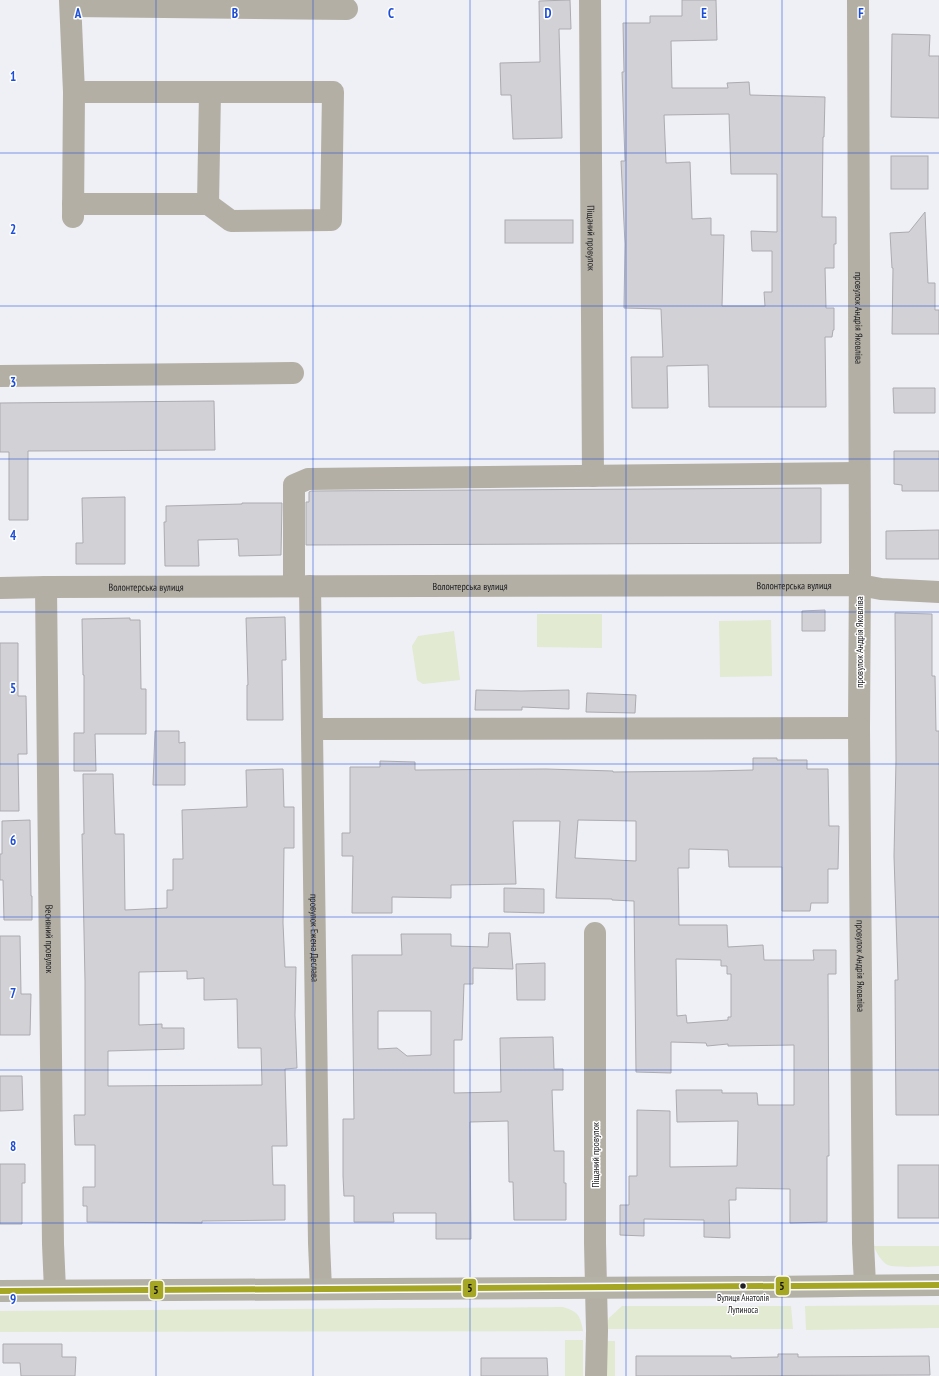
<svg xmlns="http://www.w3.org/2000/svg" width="939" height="1376" font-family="'PT Sans Narrow',sans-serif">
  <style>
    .green { fill: #e2ead2 }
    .building { fill: #d2d1d6; stroke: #ababb0; fill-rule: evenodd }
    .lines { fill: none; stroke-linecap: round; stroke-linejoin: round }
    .minor { stroke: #b3afa4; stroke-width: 22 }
    .major { stroke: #b4b1a7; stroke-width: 22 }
    .bus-1-casing { stroke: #fff; stroke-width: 9 }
    .bus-1 { stroke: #a6a625; stroke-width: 6 }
    .grid { fill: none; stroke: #1d4ed8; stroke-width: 1; stroke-opacity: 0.55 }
    .bus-dot { fill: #202024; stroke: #fff; stroke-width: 1.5 }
    .labels { text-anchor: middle; stroke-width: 3; stroke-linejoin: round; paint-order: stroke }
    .bus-label { font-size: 9px; fill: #202024; stroke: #fff }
    .street-label { font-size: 10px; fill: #202024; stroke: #fff }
    .grid-label { font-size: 13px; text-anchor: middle; font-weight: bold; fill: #1d4ed8; stroke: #fff; stroke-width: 3; stroke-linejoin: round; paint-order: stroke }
    .line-badge { stroke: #fff; stroke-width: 1.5 }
    .pale-badge-label { font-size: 11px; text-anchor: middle; font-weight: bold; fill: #111 }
  </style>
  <rect width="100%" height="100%" fill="#efeff6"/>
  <g class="green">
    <polygon points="537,614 602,614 602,648 537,647"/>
    <polygon points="771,620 772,676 720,677 719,621"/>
    <polygon points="454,631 460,680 423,684 417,680 412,646 418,636"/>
    <path d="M874,1246H939V1266C929,1266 893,1269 886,1264C880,1259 876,1252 874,1246Z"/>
    <polygon points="939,1305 939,1328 806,1330 805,1306"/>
    <polygon points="622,1306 791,1306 793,1329 605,1329 609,1318"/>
    <path d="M563,1307C579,1312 580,1316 583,1331L0,1332V1311Z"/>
    <rect x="565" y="1340" width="18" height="36"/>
    <rect x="604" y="1341" width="11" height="35"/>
  </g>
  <g class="building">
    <polygon points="570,0 571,29 559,29 562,138 513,139 511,95 501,95 500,63 540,62 539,1"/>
    <path d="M682,0H716L717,40L671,41L672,88H728L727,83L749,82L750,95L825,97L824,137H823L822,217H836V244H834V268H825L826,308H834V330H833L832,337H825L826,407H709L708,365L667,366L668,408H632L631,357H663L661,309L624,308L625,244L621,161H625L622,72H624L623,23H650V16H682ZM729,114L731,174H777V232L751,231L752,251H772V292H764L765,306H722L724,235H711V218L692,219L690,162L666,163L664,115Z"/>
    <polygon points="892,34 930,35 929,56 939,56 939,118 891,117"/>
    <rect x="891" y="156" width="37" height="33"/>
    <polygon points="925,212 928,283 935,283 935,310 939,310 939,334 892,334 893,268 892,268 890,233 909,232"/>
    <rect x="505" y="220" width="68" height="23"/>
    <polygon points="893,388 935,388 935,413 894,413"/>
    <polygon points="214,401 215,450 28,451 28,520 9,520 9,452 0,452 0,403"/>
    <polygon points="894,451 939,451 939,491 902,491 902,485 894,484"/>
    <polygon points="821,488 821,543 306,545 306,502 309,502 309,492 311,491"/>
    <polygon points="125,497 125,564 76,564 76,543 83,543 82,498"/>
    <polygon points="242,503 282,503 281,555 239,556 238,539 198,540 199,566 165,566 164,522 166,522 166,506 242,504"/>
    <polygon points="939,530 939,559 886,559 886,531"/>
    <polygon points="825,610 825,631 802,631 802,611"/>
    <polygon points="895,613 932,614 932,676 935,676 936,731 939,731 939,1115 896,1115 895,980 898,980 894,856 896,760"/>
    <polygon points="285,617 286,660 282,660 283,720 247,720 247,685 248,685 246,618"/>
    <polygon points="130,618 130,620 140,620 141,689 146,689 146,734 95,734 96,771 74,771 74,733 84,733 84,675 83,675 82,619"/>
    <polygon points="0,643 18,643 18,696 26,696 27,754 18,754 19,811 0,811"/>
    <polygon points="476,690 521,691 569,690 569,709 522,707 522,710 475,710"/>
    <polygon points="587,693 636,695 635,713 586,712"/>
    <polygon points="155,731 179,731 179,743 185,742 185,785 153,785"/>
    <path d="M753,758H777V760H807V769H828L829,826H839L838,869H828V903H811L810,911H782V867H729L728,850L689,849V868H678L679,925H727L728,947L763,945L764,960H814L813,950H836V974H828L829,1156H827V1222L790,1223V1189L736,1188V1200H729L730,1238L704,1237V1220L644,1219V1236L620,1235V1205H629V1176H637V1110L670,1111V1167L737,1166L738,1121L677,1122L676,1090H722V1093H757L758,1105H794V1045L728,1046V1044L707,1046L706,1043L671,1042V1073L636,1072L634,901L612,900V899L556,898L560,821H513L516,884L451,885V898L392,897V913H352L353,856H342V833H350V767H380V761L415,762V770L546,769L613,771V772L710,771L753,770ZM578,820L636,821V861L575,858ZM676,959L721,960V966H727V974H731V1017H728V1020L687,1023L686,1015L677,1016Z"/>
    <path d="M283,769L284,807H294V848H284L283,923L285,967H296L295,1015L297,1068L285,1069L287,1146H272L273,1185H285V1220L202,1221V1223L87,1222V1206H83V1187H95V1145H75L74,1115H85V981L82,834H84L83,774H113L115,834H124L125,910L167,908V890H173V859H183L182,810L247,807L246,770ZM187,971V979L204,978V1000L237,999L238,1048H261L262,1085L108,1086V1051L184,1049V1028H162V1024L139,1025V972Z"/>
    <polygon points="30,820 31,896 32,896 32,920 4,920 3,880 0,880 0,854 2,854 2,821"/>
    <polygon points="504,888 544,889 544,913 504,912"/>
    <path d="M489,933H510L513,969L473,968V984H464L462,1040H454V1093L501,1092L500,1038L553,1037L554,1069H563V1090H552L554,1151H564V1183H566V1220H514L513,1182H509L508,1121L470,1122L471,1239H436V1213H393L394,1222H354V1196H344L343,1176V1119H354L352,955H402L401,934H451V946L488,947ZM378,1011H431V1055L407,1056L397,1048L378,1049Z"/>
    <polygon points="0,936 20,936 21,994 31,994 30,1035 0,1035"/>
    <polygon points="545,963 545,1000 517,1000 516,964"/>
    <polygon points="0,1076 22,1076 23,1110 0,1111"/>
    <polygon points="0,1164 25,1164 25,1183 22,1183 22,1224 0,1224"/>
    <rect x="898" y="1165" width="41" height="53"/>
    <polygon points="3,1344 62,1344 62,1357 76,1357 75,1376 21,1376 20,1363 3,1363"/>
    <polygon points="778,1354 798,1354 798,1357 929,1356 930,1375 636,1376 636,1356 731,1356 731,1358 778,1357"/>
    <polygon points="481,1358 547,1358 548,1376 481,1376"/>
  </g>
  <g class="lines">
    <g class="minor">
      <polyline points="70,0 74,92 73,217"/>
      <path id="s1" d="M590,0L593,476"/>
      <path id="s2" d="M858,0L860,567L859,728L863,1243L865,1285"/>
      <polyline points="71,6 347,9"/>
      <polyline points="73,204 208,204 231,221 331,220 333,92 74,92"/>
      <polyline points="208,204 210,92"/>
      <polyline points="0,376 293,373"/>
      <polyline points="294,586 294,485 308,479 859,473"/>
      <path id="s3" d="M310,586L319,1243L321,1289"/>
      <path id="s4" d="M46,587L53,1244L55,1290"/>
      <path id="s5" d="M0,588L46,587L860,585L881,589L939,592"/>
      <polyline points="312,729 859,728"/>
      <polyline points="595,933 595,1243 597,1331 596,1376"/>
    </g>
    <path class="major" d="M0,1291C247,1289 494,1287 741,1287C807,1287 873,1285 939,1285"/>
    <g class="bus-1-casing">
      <polyline id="bus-1" points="0,1291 939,1285"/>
    </g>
    <use href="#bus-1" class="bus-1"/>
  </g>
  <path class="grid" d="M156,0V1376M313,0V1376M470,0V1376M626,0V1376M782,0V1376M0,153H939M0,306H939M0,459H939M0,612H939M0,764H939M0,917H939M0,1070H939M0,1223H939"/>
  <circle class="bus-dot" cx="743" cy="1286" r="3.5"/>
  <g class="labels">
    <g class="bus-label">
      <text x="743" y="1301">Вулиця Анатолія<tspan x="743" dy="12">Лупиноса</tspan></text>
    </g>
    <g class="street-label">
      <text dy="4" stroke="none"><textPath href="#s1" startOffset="238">Піщаний провулок</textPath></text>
      <text dy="4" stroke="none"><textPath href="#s2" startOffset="318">провулок Андрія Яковліва</textPath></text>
      <text dy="4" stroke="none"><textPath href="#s5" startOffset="794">Волонтерська вулиця</textPath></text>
      <text dy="4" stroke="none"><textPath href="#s5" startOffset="470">Волонтерська вулиця</textPath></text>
      <text dy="4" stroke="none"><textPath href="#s5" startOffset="146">Волонтерська вулиця</textPath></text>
      <text transform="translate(859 642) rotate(-90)" y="4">провулок Андрія Яковліва</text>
      <text dy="4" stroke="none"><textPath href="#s4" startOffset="352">Весняний провулок</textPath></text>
      <text dy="4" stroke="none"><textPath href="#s3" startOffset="352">провулок Ежена Деслава</textPath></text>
      <text dy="4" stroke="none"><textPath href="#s2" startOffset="966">провулок Андрія Яковліва</textPath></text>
      <text transform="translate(595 1155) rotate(-90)" y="4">Піщаний провулок</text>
    </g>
  </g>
  <g class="grid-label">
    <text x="78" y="18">A</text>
    <text x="235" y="18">B</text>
    <text x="391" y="18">C</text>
    <text x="548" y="18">D</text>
    <text x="704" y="18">E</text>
    <text x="861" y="18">F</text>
    <text x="13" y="81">1</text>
    <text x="13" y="234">2</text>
    <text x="13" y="387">3</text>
    <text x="13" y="540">4</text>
    <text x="13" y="693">5</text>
    <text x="13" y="845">6</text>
    <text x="13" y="998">7</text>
    <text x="13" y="1151">8</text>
    <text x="13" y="1304">9</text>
  </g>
  <g class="line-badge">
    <rect x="775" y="1276" width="15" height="20" rx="4" fill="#a6a625"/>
    <rect x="462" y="1278" width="15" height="20" rx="4" fill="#a6a625"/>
    <rect x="149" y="1280" width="15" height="20" rx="4" fill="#a6a625"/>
  </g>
  <g class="pale-badge-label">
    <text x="782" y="1290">5</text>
    <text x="470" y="1292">5</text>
    <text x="156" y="1294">5</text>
  </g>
</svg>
